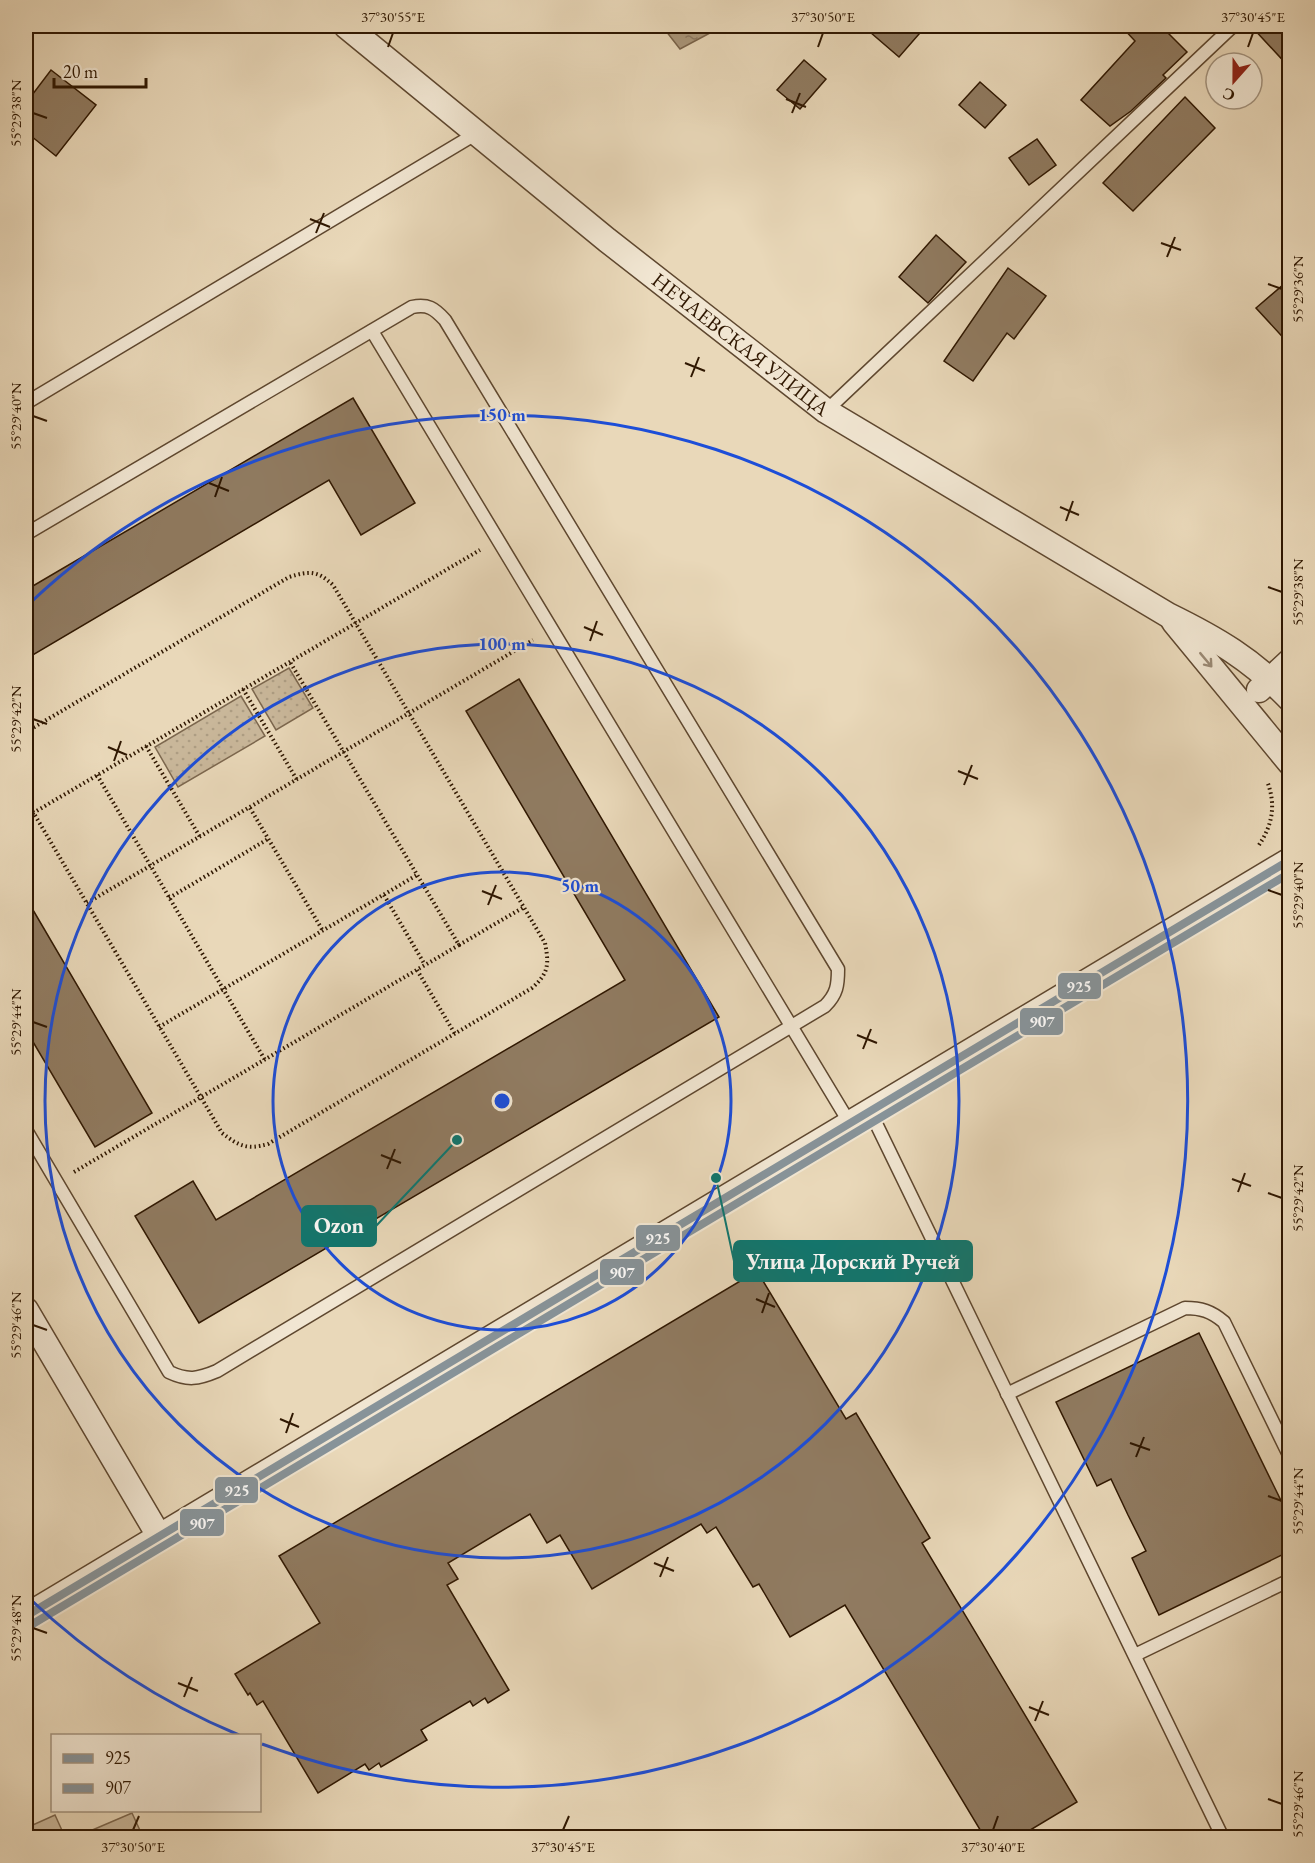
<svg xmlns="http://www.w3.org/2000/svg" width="1315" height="1863" font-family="'EB Garamond',serif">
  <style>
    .grass { fill: #c9b79a; stroke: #7c674e; stroke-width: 1.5 }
    .park { fill: url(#park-dots); stroke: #7c674e; stroke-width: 1.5 }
    .water { fill: url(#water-ripples); stroke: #79634a; stroke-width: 1.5 }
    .building { fill: #907b61; stroke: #2f1701; stroke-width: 1.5 }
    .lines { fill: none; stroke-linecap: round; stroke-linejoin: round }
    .service-casing { stroke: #5e472f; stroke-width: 15 }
    .minor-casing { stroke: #5e472f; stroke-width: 27 }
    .path { stroke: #2f1701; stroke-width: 4; stroke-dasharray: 1.5 3; stroke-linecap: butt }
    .service { stroke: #f1e6d2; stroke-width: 12 }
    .minor { stroke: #f1e6d2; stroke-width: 24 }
    .bus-1-casing { stroke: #f1e6d2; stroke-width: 12 }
    .bus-2-casing { stroke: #f1e6d2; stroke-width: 12 }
    .bus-1 { stroke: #879399; stroke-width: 8 }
    .bus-2 { stroke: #879399; stroke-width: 8 }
    .oneway { stroke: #9a8974 }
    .ticks { fill: none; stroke: #2f1701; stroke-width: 2 }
    .ring { fill: none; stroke: #1d4ed8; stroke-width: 3 }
    .labels { text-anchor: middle; stroke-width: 4.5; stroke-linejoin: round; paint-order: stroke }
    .street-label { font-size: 21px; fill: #2f1701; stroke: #f1e6d2 }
    .centre { fill: #1d4ed8; stroke: #f1e6d2; stroke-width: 3 }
    .ring-label { font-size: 18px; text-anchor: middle; font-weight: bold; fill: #1d4ed8; stroke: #f1e6d2; stroke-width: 4.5; stroke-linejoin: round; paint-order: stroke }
    .leader { fill: none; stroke: #0f766e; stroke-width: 2 }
    .callout-dot { fill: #0f766e; stroke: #f1e6d2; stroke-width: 2 }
    .callout { fill: #0f766e; stroke: #0f766e; stroke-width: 2 }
    .callout-label { font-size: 22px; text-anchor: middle; font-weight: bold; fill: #fff }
    .line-badge { stroke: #f1e6d2; stroke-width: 2 }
    .badge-label { font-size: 16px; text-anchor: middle; font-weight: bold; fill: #fff }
    .neatline { fill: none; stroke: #2f1701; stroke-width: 2 }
    .ticks-label { font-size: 15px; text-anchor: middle; fill: #2f1701 }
  </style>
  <defs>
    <pattern id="park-dots" width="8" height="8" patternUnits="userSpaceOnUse" patternTransform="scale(1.5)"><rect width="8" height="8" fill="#c9b79a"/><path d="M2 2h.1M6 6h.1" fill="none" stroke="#ad9d83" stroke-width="1.8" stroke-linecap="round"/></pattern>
    <pattern id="water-ripples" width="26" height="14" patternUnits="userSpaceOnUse" patternTransform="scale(1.5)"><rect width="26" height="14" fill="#aa967a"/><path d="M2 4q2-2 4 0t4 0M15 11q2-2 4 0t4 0" fill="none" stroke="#8b7962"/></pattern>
  </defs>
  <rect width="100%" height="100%" fill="#e9d8b9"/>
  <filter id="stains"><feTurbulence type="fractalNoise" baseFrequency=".00333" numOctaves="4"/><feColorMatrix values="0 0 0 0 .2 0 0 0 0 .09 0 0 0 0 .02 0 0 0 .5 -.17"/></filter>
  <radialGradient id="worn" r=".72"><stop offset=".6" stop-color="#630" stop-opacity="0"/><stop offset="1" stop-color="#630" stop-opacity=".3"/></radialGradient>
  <g class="grass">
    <polygon points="132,1813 143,1837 76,1837"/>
    <polygon points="55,1815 65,1837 26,1837 26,1828"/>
  </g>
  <g class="park">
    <polygon points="289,668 313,708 276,730 252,689"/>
    <polygon points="241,696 265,736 178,787 155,747"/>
  </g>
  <polygon class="water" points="662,26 723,26 680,49"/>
  <g class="building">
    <polygon points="863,26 926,26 899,57"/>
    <polygon points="1121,26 1161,26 1187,52 1163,75 1166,78 1131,111 1110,126 1081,100 1135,41"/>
    <polygon points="1251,26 1290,26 1290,68"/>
    <polygon points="804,60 826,79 800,109 777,90"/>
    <polygon points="51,70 96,105 56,156 26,132 26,103"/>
    <polygon points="980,82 1006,105 985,128 959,105"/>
    <polygon points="1185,97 1215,128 1133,211 1103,183"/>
    <polygon points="1037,139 1056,165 1029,185 1009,158"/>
    <polygon points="936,235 966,262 928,303 899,277"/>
    <polygon points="1008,268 1046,296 1014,339 1007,333 973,381 944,361"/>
    <polygon points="1290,279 1290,345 1256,308"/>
    <polygon points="353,398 415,503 361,535 329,480 26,659 26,590"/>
    <polygon points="519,679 719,1017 199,1323 135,1216 193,1181 216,1220 625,980 466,711"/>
    <polygon points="26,898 152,1113 95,1147 26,1030"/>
    <polygon points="757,1271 846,1419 856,1413 930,1538 922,1543 1077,1802 1017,1838 985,1838 845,1605 790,1637 759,1584 753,1587 716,1527 707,1533 701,1524 592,1589 560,1535 547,1543 530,1514 448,1563 458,1579 447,1585 509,1690 488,1703 485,1698 473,1706 470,1701 421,1730 427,1740 381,1767 379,1763 369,1770 365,1764 318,1793 263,1701 257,1705 250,1693 248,1695 235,1674 320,1623 279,1556"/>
    <polygon points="1199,1333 1290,1519 1290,1551 1159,1615 1132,1558 1146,1551 1128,1515 1111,1479 1097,1486 1056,1402"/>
  </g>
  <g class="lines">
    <g class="service-casing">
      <g id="service">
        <polyline points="372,331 849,1122"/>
        <polyline points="26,403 477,133"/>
        <polyline points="826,411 1233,26"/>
        <path d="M26,534L412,307C428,304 434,308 445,320L838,969C838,985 837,994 825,1006L217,1371C198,1379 188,1381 169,1372L26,1130"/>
        <polyline points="869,1109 1223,1838"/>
        <path d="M1007,1394L1185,1308C1201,1308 1211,1311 1224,1322L1290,1457"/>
        <polyline points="1135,1655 1290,1580"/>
      </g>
    </g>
    <g class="minor-casing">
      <g id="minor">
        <path id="s1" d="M346,26L607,240L826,411L1168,615C1217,639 1251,659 1290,699"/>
        <polyline points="1174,622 1290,763"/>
        <polyline points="1259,690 1290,661"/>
        <polyline points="26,1310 159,1536"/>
        <polyline points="26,1616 1290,860"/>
      </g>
    </g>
    <g class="path">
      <polyline points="243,689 297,780"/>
      <path d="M26,732L289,577C309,571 317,570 333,585L545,943C549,964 549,973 532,988L268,1144C247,1150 239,1146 222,1133L26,800"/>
      <polyline points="146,746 200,837"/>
      <polyline points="97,775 265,1060"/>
      <polyline points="250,808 323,931"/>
      <polyline points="33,813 480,550"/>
      <path d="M1259,845C1273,824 1276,804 1267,781"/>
      <polyline points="384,895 425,965"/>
      <polyline points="169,898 268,839"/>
      <polyline points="87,903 533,640"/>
      <polyline points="459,945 524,907"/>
      <polyline points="417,970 455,1034"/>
      <polyline points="159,1027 417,875"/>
      <polyline points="74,1172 459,945 290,662"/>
    </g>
    <use href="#service" class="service"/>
    <use href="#minor" class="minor"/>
    <g class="bus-1-casing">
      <polyline id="bus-1" points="26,1616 1290,860"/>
    </g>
    <g class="bus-2-casing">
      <polyline id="bus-2" points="31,1625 1290,873"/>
    </g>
    <use href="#bus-1" class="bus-1"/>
    <use href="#bus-2" class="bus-2"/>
  </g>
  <defs><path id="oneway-shaft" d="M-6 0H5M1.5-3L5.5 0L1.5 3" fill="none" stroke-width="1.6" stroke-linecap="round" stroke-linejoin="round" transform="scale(1.5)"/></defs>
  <use class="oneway" href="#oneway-shaft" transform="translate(1206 660) rotate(50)"/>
  <path class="ticks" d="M388,47L393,33M818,47L823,33M1248,47L1253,33M786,99L806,107M33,113L47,118M792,113L800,93M310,219L330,227M316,233L324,213M1161,243L1181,250M1167,257L1175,237M1268,284L1282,289M685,363L705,371M691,377L699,357M33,416L47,421M209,483L229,491M215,497L222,477M1060,507L1079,515M1066,521L1073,501M1268,587L1282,592M584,627L603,635M590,641L597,621M33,719L47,724M108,747L127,755M114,761L121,741M958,771L978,779M964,785L972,765M1268,890L1282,895M482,891L502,899M488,905L496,885M33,1022L47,1027M857,1035L877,1043M863,1049L871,1029M381,1155L401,1163M387,1169L395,1149M1232,1179L1251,1186M1238,1192L1245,1173M1268,1193L1282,1198M756,1299L775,1307M762,1313L769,1293M33,1325L47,1330M280,1419L299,1427M286,1433L293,1413M1130,1443L1150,1450M1136,1457L1144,1437M1268,1496L1282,1501M654,1563L674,1571M660,1577L668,1557M33,1628L47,1633M178,1683L198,1691M184,1697L192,1677M1029,1707L1049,1715M1035,1721L1043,1701M1268,1799L1282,1804M133,1830L139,1816M563,1830L569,1816M993,1830L998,1816"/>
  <g class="ring">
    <circle cx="502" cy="1101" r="229"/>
    <circle cx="502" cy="1101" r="457"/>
    <path d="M239 1735A686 686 0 0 1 30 1599M30 603A686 686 0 1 1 262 1744"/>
  </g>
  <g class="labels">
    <g class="street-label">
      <text dy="7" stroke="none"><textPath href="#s1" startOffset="507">НЕЧАЕВСКАЯ УЛИЦА</textPath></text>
    </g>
  </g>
  <circle cx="502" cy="1101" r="9" class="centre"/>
  <g class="ring-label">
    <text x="502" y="421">150 m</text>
    <text x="502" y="650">100 m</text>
    <text x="580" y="892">50 m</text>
  </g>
  <path class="leader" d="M457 1140L376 1226M716 1178L734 1261"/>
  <g class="callout-dot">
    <circle cx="457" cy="1140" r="6"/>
    <circle cx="716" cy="1178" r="6"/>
  </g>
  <g class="callout">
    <rect x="302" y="1206" width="74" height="40" rx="6"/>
    <rect x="734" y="1241" width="238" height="40" rx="6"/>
  </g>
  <g class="callout-label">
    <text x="339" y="1233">Ozon</text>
    <text x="853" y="1269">Улица Дорский Ручей</text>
  </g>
  <g class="line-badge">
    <rect x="1057" y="972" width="45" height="28" rx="6" fill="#879399"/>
    <rect x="1019" y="1007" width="45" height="29" rx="6" fill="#879399"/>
    <rect x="635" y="1224" width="46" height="28" rx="6" fill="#879399"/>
    <rect x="599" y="1258" width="46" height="28" rx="6" fill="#879399"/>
    <rect x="214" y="1476" width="45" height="28" rx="6" fill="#879399"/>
    <rect x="179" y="1508" width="46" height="29" rx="6" fill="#879399"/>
  </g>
  <g class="badge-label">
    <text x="1079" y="992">925</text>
    <text x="1042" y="1027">907</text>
    <text x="658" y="1244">925</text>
    <text x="622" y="1278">907</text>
    <text x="237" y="1496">925</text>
    <text x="202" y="1529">907</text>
  </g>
  <rect width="1315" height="1863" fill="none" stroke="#e9d8b9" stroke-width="66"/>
  <rect x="51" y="1734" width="210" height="78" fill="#f1e6d2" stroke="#a3937e" stroke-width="1.5"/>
  <rect x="63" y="1754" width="30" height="9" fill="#879399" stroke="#a3937e" stroke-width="1.5"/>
  <text x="105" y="1764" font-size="18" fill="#2f1701">925</text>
  <rect x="63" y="1784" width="30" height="9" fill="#879399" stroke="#a3937e" stroke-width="1.5"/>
  <text x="105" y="1794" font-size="18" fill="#2f1701">907</text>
  <g transform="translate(1234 81) rotate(201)"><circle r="28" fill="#f1e6d2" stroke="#a3937e" stroke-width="1.5"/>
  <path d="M0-4.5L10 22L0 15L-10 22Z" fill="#8f2418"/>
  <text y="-9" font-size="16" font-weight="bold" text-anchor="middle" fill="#2f1701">С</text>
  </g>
  <path d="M54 78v9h92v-9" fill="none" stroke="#2f1701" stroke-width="3"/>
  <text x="63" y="78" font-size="18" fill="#2f1701" stroke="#f1e6d2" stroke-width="4.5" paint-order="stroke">20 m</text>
  <rect x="33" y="33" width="1249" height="1797" class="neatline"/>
  <g class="ticks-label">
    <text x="393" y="22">37°30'55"E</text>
    <text x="823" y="22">37°30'50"E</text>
    <text x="1253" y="22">37°30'45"E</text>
    <text transform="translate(16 113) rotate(-90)" y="5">55°29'38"N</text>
    <text transform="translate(1298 289) rotate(-90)" y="5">55°29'36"N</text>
    <text transform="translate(16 416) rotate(-90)" y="5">55°29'40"N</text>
    <text transform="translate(1298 592) rotate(-90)" y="5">55°29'38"N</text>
    <text transform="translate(16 719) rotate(-90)" y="5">55°29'42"N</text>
    <text transform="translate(1298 895) rotate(-90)" y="5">55°29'40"N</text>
    <text transform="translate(16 1022) rotate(-90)" y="5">55°29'44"N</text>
    <text transform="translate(1298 1198) rotate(-90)" y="5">55°29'42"N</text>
    <text transform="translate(16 1325) rotate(-90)" y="5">55°29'46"N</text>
    <text transform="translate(1298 1501) rotate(-90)" y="5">55°29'44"N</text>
    <text transform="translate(16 1628) rotate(-90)" y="5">55°29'48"N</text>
    <text transform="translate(1298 1804) rotate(-90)" y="5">55°29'46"N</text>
    <text x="133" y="1852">37°30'50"E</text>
    <text x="563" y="1852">37°30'45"E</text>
    <text x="993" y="1852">37°30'40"E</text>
  </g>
  <rect width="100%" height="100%" filter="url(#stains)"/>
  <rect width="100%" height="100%" fill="url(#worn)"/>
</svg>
